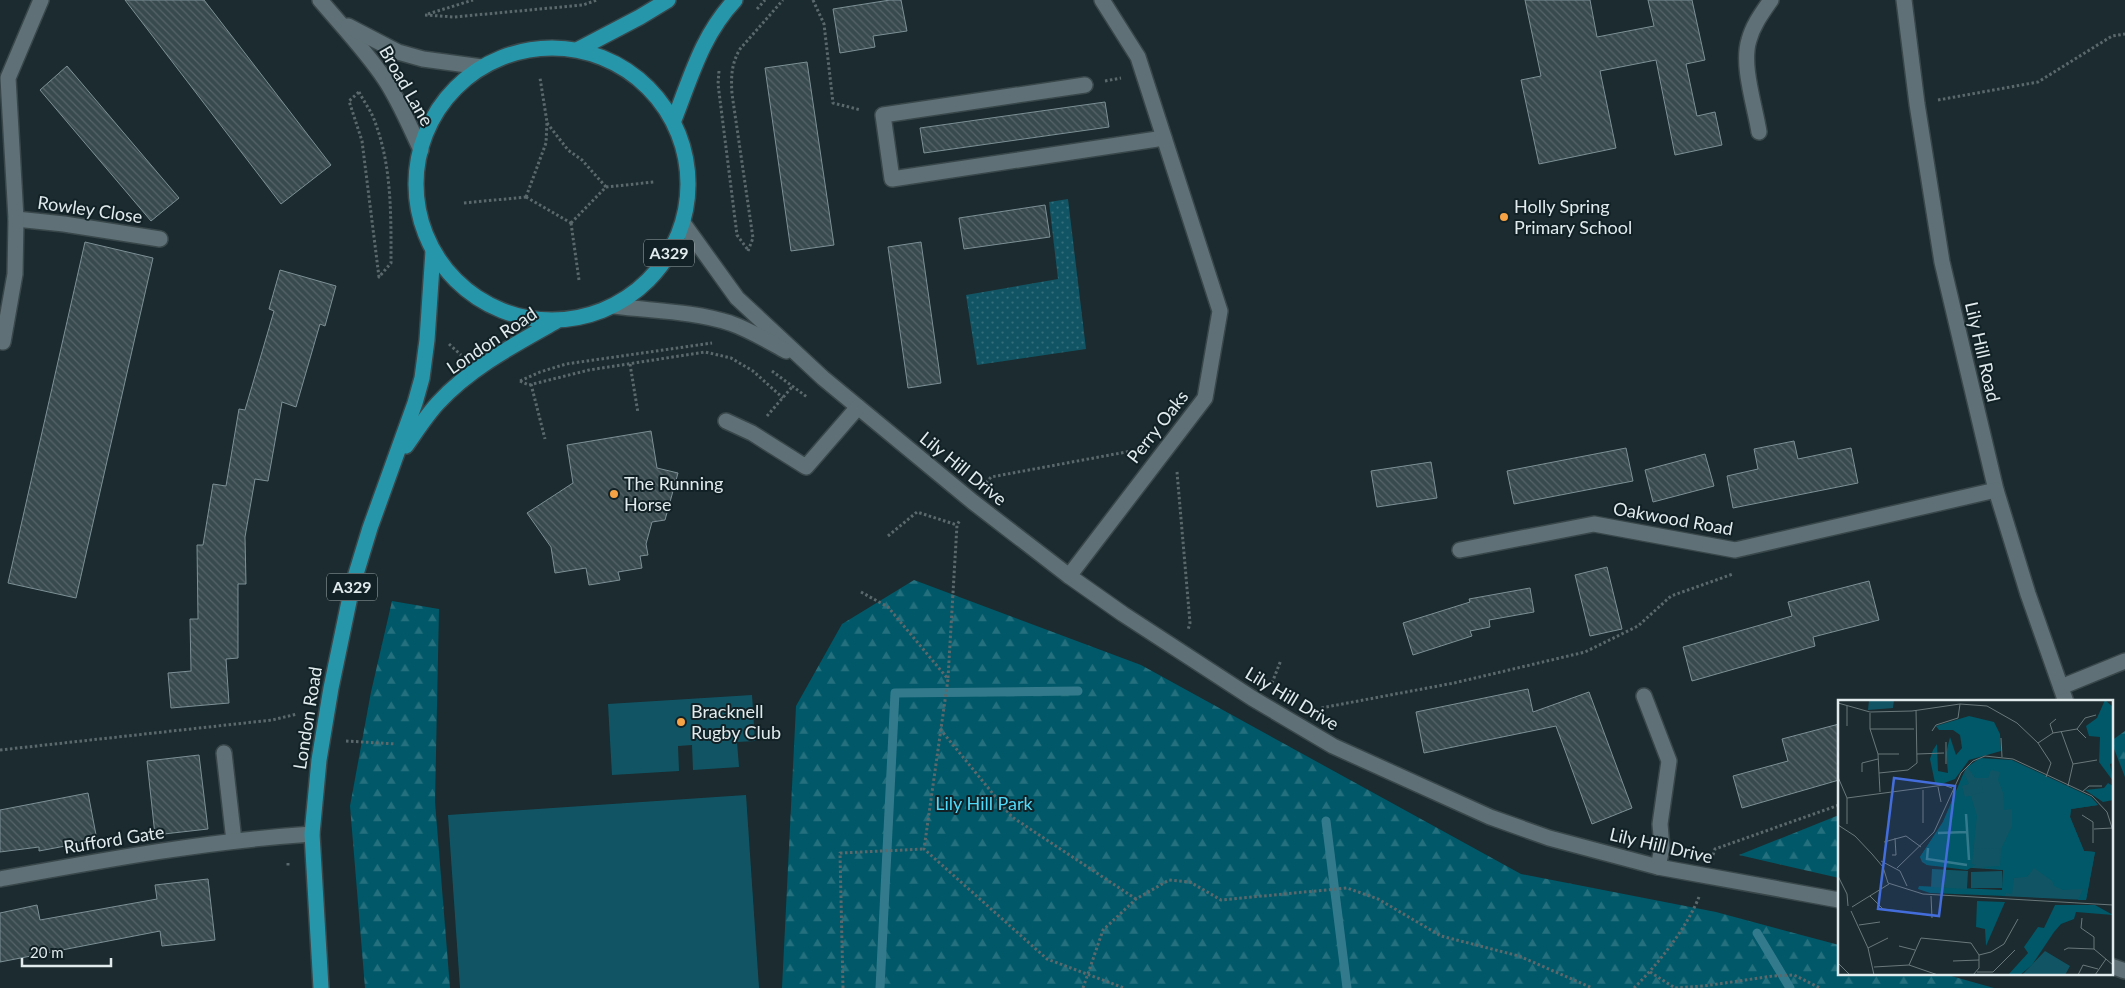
<svg xmlns="http://www.w3.org/2000/svg" width="2125" height="988" font-family="Lato,sans-serif">
  <style>
    .grass { fill: url(#grass-dots) }
    .forest { fill: url(#forest-firs) }
    .pitch { fill: #115564 }
    .lines { fill: none; stroke-linecap: round; stroke-linejoin: round }
    .stream { stroke: #337b8c; stroke-width: 9 }
    .building { fill: url(#building-back-hatch); stroke: #7d9095 }
    .minor-casing { stroke: #39474b; stroke-width: 18 }
    .major-casing { stroke: #39474b; stroke-width: 18 }
    .path { stroke: #5b696d; stroke-width: 3; stroke-dasharray: 2.5 2.5; stroke-linecap: butt }
    .minor { stroke: #5f7176; stroke-width: 15 }
    .major { stroke: #2697ab; stroke-width: 15 }
    .poi-dot { fill: #f5a345; stroke: #112125; stroke-width: 2 }
    .labels { text-anchor: middle; stroke-width: 4; stroke-linejoin: round; paint-order: stroke }
    .shield { fill: #112125; stroke: #a3aeb2; stroke-width: 1 }
    .shield-label { font-size: 16px; font-weight: bold; fill: #e1ebee }
    .street-label { font-size: 18px; fill: #e1ebee; stroke: #112125 }
    .poi-label { font-size: 18px; fill: #e1ebee; stroke: #112125; text-anchor: start }
    .park-label { font-size: 18px; fill: #50daf9; stroke: #112125 }
    .inset-river { fill: none; stroke: #337b8c; stroke-width: 2.5 }
    .inset-road { fill: none; stroke: #6a787b; stroke-width: 1 }
    .view { fill: #446ddc; fill-opacity: 0.15; stroke: #446ddc; stroke-width: 2.5 }
    .inset-edge { fill: none; stroke: #e1ebee; stroke-width: 2.5 }
  </style>
  <defs>
    <pattern id="grass-dots" width="8" height="8" patternUnits="userSpaceOnUse" patternTransform="scale(1.25)"><rect width="8" height="8" fill="#115564"/><path d="M2 2h.1M6 6h.1" fill="none" stroke="#336e7a" stroke-width="1.8" stroke-linecap="round"/></pattern>
    <pattern id="forest-firs" width="22" height="20" patternUnits="userSpaceOnUse" patternTransform="scale(1.25)"><rect width="22" height="20" fill="#005868"/><path d="M5 1l3.5 6h-7zM16 11l3.5 6h-7z" fill="#25707e"/></pattern>
    <pattern id="building-back-hatch" width="6" height="6" patternUnits="userSpaceOnUse" patternTransform="scale(1.25)"><rect width="6" height="6" fill="#394a4e"/><path d="M-1 5l2 2M0 0l6 6M5-1l2 2" fill="none" stroke="#556468"/></pattern>
  </defs>
  <rect width="100%" height="100%" fill="#1b2b2f"/>
  <polygon class="grass" points="1068,199 1086,349 977,365 966,295 1058,279 1049,202"/>
  <g class="forest">
    <polygon points="914,580 1141,665 1521,874 1716,912 1839,945 1839,974 1944,974 1994,988 782,988 796,706 842,624"/>
    <polygon points="392,601 439,609 435,802 450,988 365,988 350,806 371,692"/>
    <polygon points="2125,731 2125,777 2111,741"/>
    <polygon points="1839,815 1839,878 1739,855"/>
  </g>
  <g class="pitch">
    <polygon points="752,695 755,741 737,742 739,767 693,770 692,745 678,746 679,771 612,775 608,704"/>
    <polygon points="746,795 759,988 460,988 448,815"/>
  </g>
  <g class="lines">
    <g class="stream">
      <polyline points="1326,821 1347,988"/>
      <polyline points="1757,933 1790,988"/>
      <polyline points="880,988 895,693 1078,691"/>
    </g>
  </g>
  <g class="building">
    <polygon points="125,0 204,0 331,165 281,204"/>
    <polygon points="890,0 901,0 907,31 873,36 875,47 840,53 833,9"/>
    <polygon points="1525,0 1590,0 1597,37 1654,26 1648,0 1692,0 1705,60 1686,64 1697,116 1715,112 1722,145 1675,155 1656,60 1600,71 1616,148 1539,164 1521,80 1541,76"/>
    <polygon points="807,62 834,245 791,251 765,68"/>
    <polygon points="67,66 179,198 151,221 40,90"/>
    <polygon points="1105,102 1109,127 924,153 920,128"/>
    <polygon points="1045,205 1050,237 964,249 959,218"/>
    <polygon points="85,242 153,258 76,598 8,583"/>
    <polygon points="921,242 941,383 908,388 888,247"/>
    <polygon points="280,270 336,286 325,326 320,324 296,407 282,402 268,481 255,479 245,537 246,584 238,584 238,658 226,659 229,703 171,708 168,673 191,671 190,619 198,619 197,545 203,545 213,484 226,486 239,409 245,410 274,311 269,309"/>
    <polygon points="651,431 657,468 678,473 665,520 652,522 646,544 648,555 640,556 642,568 618,572 620,580 589,585 586,568 555,573 551,547 527,513 573,483 567,445"/>
    <polygon points="1794,441 1798,459 1851,448 1858,483 1733,508 1727,476 1758,469 1754,449"/>
    <polygon points="1626,448 1633,481 1514,504 1507,471"/>
    <polygon points="1705,454 1714,486 1653,502 1645,470"/>
    <polygon points="1431,462 1437,498 1377,507 1371,471"/>
    <polygon points="1607,567 1622,629 1590,636 1575,575"/>
    <polygon points="1869,581 1879,620 1813,637 1815,646 1692,681 1683,647 1792,616 1788,602"/>
    <polygon points="1530,588 1534,612 1489,620 1490,627 1470,631 1472,636 1413,655 1403,623 1470,602 1469,599"/>
    <polygon points="1528,689 1533,712 1589,692 1632,808 1592,824 1556,726 1424,753 1416,712"/>
    <polygon points="1839,724 1839,780 1742,808 1733,776 1788,761 1782,739"/>
    <polygon points="199,755 208,829 155,835 147,761"/>
    <polygon points="88,793 97,840 39,851 39,847 0,852 0,810"/>
    <polygon points="208,879 215,940 162,946 160,931 0,962 0,913 37,905 40,920 157,899 155,885"/>
  </g>
  <g class="lines">
    <g class="minor-casing">
      <g id="minor">
        <path d="M320,0C342,26 365,50 384,78C399,100 409,125 421,150"/>
        <polyline points="1904,0 1917,104 1942,262 1996,490 2028,594 2066,702"/>
        <polyline points="348,26 398,52 423,59 482,67"/>
        <polyline points="1085,85 883,115 892,179 1164,138"/>
        <path d="M1759,132C1755,106 1741,65 1749,40C1753,25 1762,13 1771,0"/>
        <polyline points="16,219 64,224 160,239"/>
        <polyline points="683,223 737,298 823,378 973,502 1069,576 1123,614 1252,698 1333,746 1490,817 1549,838 1658,867 1839,900"/>
        <path d="M614,306C652,311 693,311 730,323C750,330 768,341 786,351"/>
        <polyline points="3,342 15,274 16,219 8,78 41,0"/>
        <polyline points="726,421 752,433 806,467 858,407"/>
        <polyline points="1460,550 1594,524 1735,550 1996,490"/>
        <polyline points="1069,576 1205,398 1220,311 1138,57 1102,0"/>
        <polyline points="2061,687 2125,661"/>
        <polyline points="1644,696 1669,761 1660,824 1662,848 1658,867"/>
        <polyline points="224,753 234,841"/>
        <path d="M0,879C104,860 207,841 312,834"/>
        <polyline points="2111,966 2125,971"/>
      </g>
    </g>
    <g class="major-casing">
      <g id="major">
        <circle cx="552" cy="184" r="136"/>
        <polyline points="579,49 640,17 668,0"/>
        <path d="M674,120C691,77 702,35 735,0"/>
        <path d="M406,446C416,432 426,416 438,403C470,368 514,345 555,322"/>
        <polyline points="321,988 312,834 319,760 331,688 352,587 370,528 415,403 422,378 427,340 433,251"/>
      </g>
    </g>
    <g class="path">
      <polyline points="813,0 824,24 833,103 861,110"/>
      <polyline points="757,9 765,0"/>
      <polyline points="428,14 473,0"/>
      <polyline points="425,15 454,17 583,5 597,0"/>
      <polyline points="719,71 718,84 737,235 748,250"/>
      <polyline points="1105,81 1121,78"/>
      <path d="M359,92C364,102 372,112 375,122C392,167 391,216 391,263L379,277L362,141L349,101Z"/>
      <polyline points="1938,100 2038,82 2112,36 2125,34"/>
      <polyline points="547,123 568,150 582,160 606,187"/>
      <polyline points="606,187 654,182"/>
      <polyline points="526,197 546,143 547,122 540,78"/>
      <polyline points="526,197 571,223"/>
      <polyline points="464,203 526,197"/>
      <polyline points="571,223 579,280"/>
      <polyline points="571,223 606,187"/>
      <path d="M748,251L753,238L732,94C731,78 731,64 740,49L783,0"/>
      <polyline points="449,344 461,355"/>
      <polyline points="630,364 638,413"/>
      <polyline points="772,371 807,397"/>
      <polyline points="520,381 540,372 566,364 712,343"/>
      <polyline points="520,381 529,385 589,370 705,352 731,358 753,371 783,398"/>
      <polyline points="531,384 545,439"/>
      <polyline points="767,416 792,387"/>
      <polyline points="1177,472 1190,623 1188,630"/>
      <polyline points="986,483 991,477 1137,450"/>
      <polyline points="888,536 917,512 957,525"/>
      <polyline points="861,592 888,607 948,679 924,849 1047,959 1124,988"/>
      <polyline points="948,678 957,525 960,520"/>
      <polyline points="1272,683 1281,660"/>
      <polyline points="1319,712 1321,708 1454,683 1585,652 1638,626 1671,596 1733,574"/>
      <polyline points="940,729 1012,817 1136,899"/>
      <polyline points="346,741 396,744"/>
      <polyline points="0,750 272,720 297,714"/>
      <polyline points="1713,855 1715,849 1839,805"/>
      <polyline points="288,863 288,868"/>
      <polyline points="1650,972 1675,988 1704,986 1773,976 1794,975 1820,988"/>
      <polyline points="843,988 840,853 924,849"/>
      <polyline points="1083,988 1103,930 1136,899 1169,880 1190,882 1221,900 1347,888 1378,899 1441,936 1519,956 1592,988"/>
      <path d="M1634,988C1658,964 1686,929 1699,897"/>
    </g>
    <use href="#minor" class="minor"/>
    <use href="#major" class="major"/>
  </g>
  <g class="poi-dot">
    <circle cx="1504" cy="217" r="5"/>
    <circle cx="614" cy="494" r="5"/>
    <circle cx="681" cy="722" r="5"/>
  </g>
  <g class="labels">
    <g class="shield">
      <rect x="644" y="239.5" width="50" height="27" rx="4"/>
      <rect x="327" y="573.5" width="50" height="27" rx="4"/>
    </g>
    <g class="shield-label">
      <text x="669" y="259">A329</text>
      <text x="352" y="593">A329</text>
    </g>
    <g class="street-label">
      <text transform="translate(406 86) rotate(60)" y="6">Broad Lane</text>
      <text transform="translate(90 210) rotate(8)" y="6">Rowley Close</text>
      <text transform="translate(492 341) rotate(-34)" y="6">London Road</text>
      <text transform="translate(1982 352) rotate(77)" y="6">Lily Hill Road</text>
      <text transform="translate(1158 427) rotate(-52)" y="6">Perry Oaks</text>
      <text transform="translate(963 469) rotate(39)" y="6">Lily Hill Drive</text>
      <text transform="translate(1673 519) rotate(10)" y="6">Oakwood Road</text>
      <text transform="translate(1292 699) rotate(31)" y="6">Lily Hill Drive</text>
      <text transform="translate(308 718) rotate(-81)" y="6">London Road</text>
      <text transform="translate(114 840) rotate(-9)" y="6">Rufford Gate</text>
      <text transform="translate(1661 846) rotate(13)" y="6">Lily Hill Drive</text>
    </g>
    <g class="poi-label">
      <text x="1514" y="213">Holly Spring<tspan x="1514" dy="21">Primary School</tspan></text>
      <text x="624" y="490">The Running<tspan x="624" dy="21">Horse</tspan></text>
      <text x="691" y="718">Bracknell<tspan x="691" dy="21">Rugby Club</tspan></text>
    </g>
    <g class="park-label">
      <text x="984" y="810">Lily Hill Park</text>
    </g>
  </g>
  <g transform="translate(1838 700)">
    <rect width="275" height="275" fill="#1b2b2f"/>
    <path d="M31,0H56L55,8L30,10ZM130,65L207,78L253,97L260,105L233,109L232,117L246,151L257,152L248,200L164,196L165,170L89,165L84,162L82,157L105,122ZM207,251L232,266L227,275H184Z" fill="#115564"/>
    <path d="M267,0L275,7V63L272,64L275,81L261,62L262,37L251,36L248,26L259,18ZM131,16L156,22L162,34L163,51L131,60L117,79L101,85L97,83L92,59L95,50L99,44L100,71L110,73L108,53L112,37L118,55L124,48L122,35L115,30H101L98,26ZM142,58L174,60L253,97L260,105L233,109L232,117L246,151L257,152L248,200H240L245,189L225,190L216,186L214,181L196,168L189,177L176,178L174,194L168,193L167,196L92,193L80,189L81,186L164,190L165,170L143,167L162,166L163,149L174,126V109L166,110L165,93L160,80L162,72L153,70L150,78H137L129,67ZM126,72L131,84L124,86L127,96H133L139,116L134,164L138,165L129,170L89,165L82,157L105,122ZM270,83L275,86V100L265,102L247,90L266,88ZM139,201L167,202L148,246L147,229L138,227ZM217,205H257L275,215L238,212L236,219L223,224L216,232L194,265L182,275H170L190,253L186,247L200,227L206,228Z" fill="#005868"/>
    <path d="M129,67L137,78H143L145,92L127,97L124,86L131,84L126,72ZM136,148L162,149L161,164H135ZM94,169L130,171L129,189L93,187ZM164,171V188H133V172Z" fill="#115564"/>
    <path class="inset-river" d="M128,114L131,160M100,133L129,132M90,148L89,159L129,165"/>
    <path class="inset-road" d="M0,3L32,12L74,11L122,4L149,6L179,23L200,43L213,63L208,77M9,6V26M32,13V29L40,54L42,92M32,29H76M94,31L98,25L120,18L122,4M223,31L235,64L230,86M215,33L212,24L218,19M163,38L164,57M248,38L239,29L247,18L258,15M108,42V64M200,43L215,33L239,29M40,54H61M79,54L106,53M235,64L259,60M24,72V63L40,59M41,73L70,70L79,63L78,10M0,77L9,98V124M100,87L103,102M244,92L251,86H264M9,98L106,85L114,88M244,115L255,122V143M85,123V90M0,125L17,136L34,154L45,167L50,183L85,194L275,205M256,129L274,128M46,142L68,136L83,147M54,155H58L57,138M43,161L62,171L69,186M59,168L96,132L123,73L135,61L147,56L175,59L254,96L269,112L275,131M0,176L9,194L10,206M32,196L45,209L61,211M93,196L94,218M14,207L51,184M13,211L30,248L36,275M244,218L243,228L256,237V249M21,225L42,222M61,246L77,250M30,248L50,238M226,250L230,248L256,249L275,265M141,255L153,252L166,244L180,219M115,261L141,260M0,263L12,275M71,265L83,238L133,243L141,255V268L135,275M36,267L71,265L100,275M139,272H155L177,250M240,275L245,265L260,269M257,275L268,259"/>
    <path class="view" d="M56,78L117,86L101,216L40,209Z"/>
    <rect width="275" height="275" class="inset-edge"/>
  </g>
  <path d="M22 958v8h89v-8" fill="none" stroke="#e1ebee" stroke-width="2.5"/>
  <text x="30" y="958" font-size="15" fill="#e1ebee" stroke="#112125" stroke-width="4" paint-order="stroke">20 m</text>
</svg>
